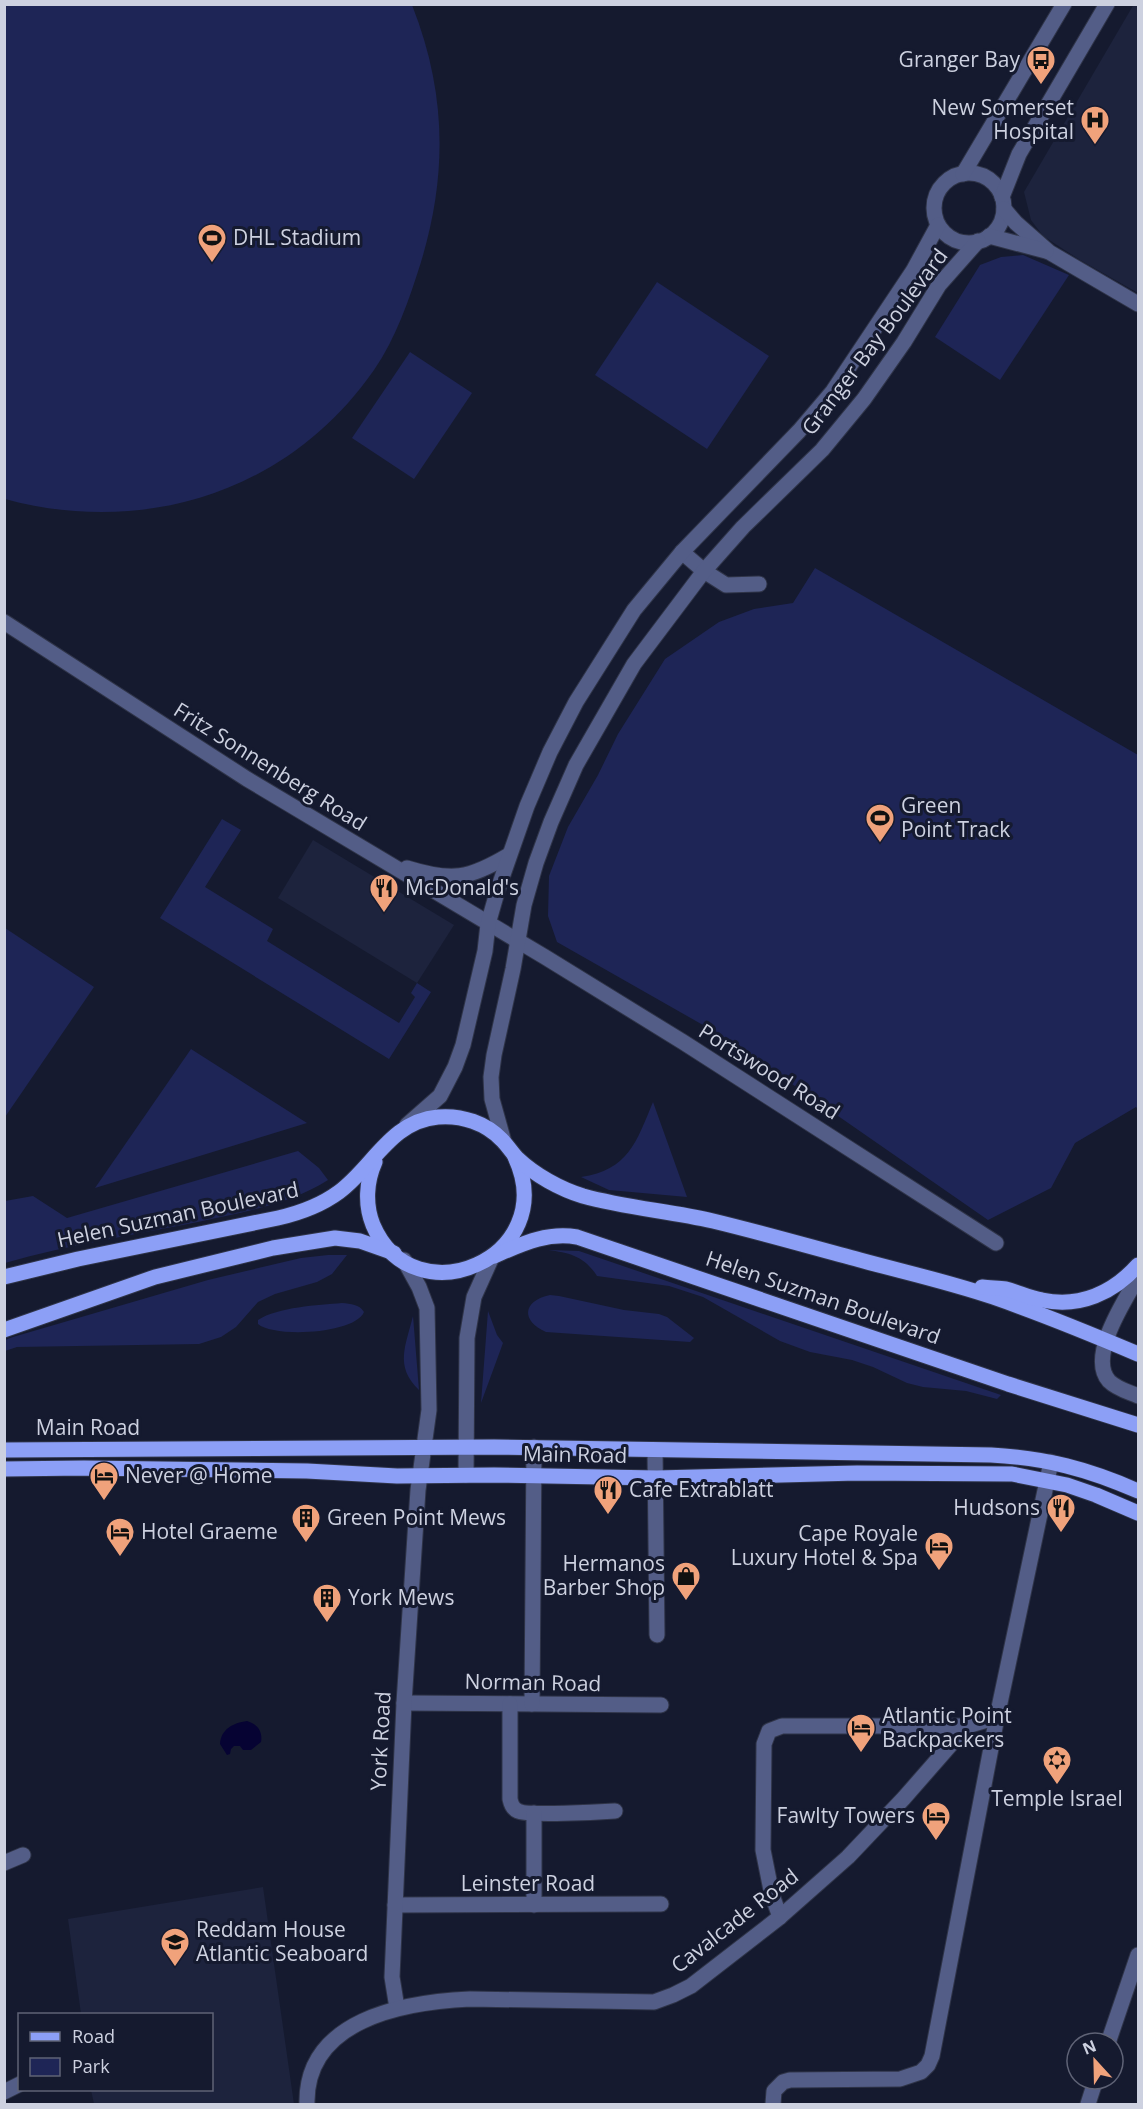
<svg xmlns="http://www.w3.org/2000/svg" width="1143" height="2109" font-family="'Open Sans',sans-serif">
  <style>
    .built { fill: #1d233d }
    .green { fill: #1e2556 }
    .water { fill: #060333 }
    .lines { fill: none; stroke-linecap: round; stroke-linejoin: round }
    .minor-casing { stroke: #2f3448; stroke-width: 17 }
    .major-casing { stroke: #2f3448; stroke-width: 17 }
    .minor { stroke: #535d87; stroke-width: 15 }
    .major { stroke: #8c9ff6; stroke-width: 15 }
    .labels { text-anchor: middle; stroke-width: 6; stroke-linejoin: round; paint-order: stroke }
    .poi-label { font-size: 21px; fill: #cdd1e0; stroke: #151a2f; text-anchor: start }
    .street-label { font-size: 21px; fill: #cdd1e0; stroke: #151a2f }
  </style>
  <rect width="100%" height="100%" fill="#151a2f"/>
  <g class="built">
    <polygon points="1134,4 1138,5 1138,293 1080,260 1043,236 1031,220 1024,192"/>
    <polygon points="313,840 454,925 417,983 278,898"/>
    <polygon points="263,1887 294,2104 94,2104 91,2090 212,2090 212,2014 81,2014 68,1919"/>
  </g>
  <g class="green">
    <path d="M4,5H412C446,91 448,173 421,262C409,300 396,338 374,370C289,492 145,537 5,499Z"/>
    <polygon points="1023,255 1069,275 1000,380 935,337 980,265 1001,257"/>
    <polygon points="657,282 769,356 707,449 595,375"/>
    <polygon points="410,352 472,393 414,479 352,438"/>
    <polygon points="815,568 1138,755 1138,1109 1136,1107 1075,1143 1051,1188 988,1220 766,1066 710,1029 557,942 548,916 549,876 568,827 598,775 618,734 665,659 719,622 754,609 793,603"/>
    <polygon points="222,819 241,830 205,887 273,929 267,941 399,1023 415,997 411,993 417,983 431,992 389,1059 160,918"/>
    <polygon points="5,928 94,987 5,1117"/>
    <polygon points="191,1049 307,1123 95,1188"/>
    <path d="M653,1102L687,1197L609,1190L581,1177C628,1170 636,1143 653,1102Z"/>
    <path d="M298,1151L319,1168L328,1180C289,1205 243,1212 198,1222C133,1235 68,1245 5,1263V1201L33,1196L67,1218Z"/>
    <path d="M548,1250L579,1251L1001,1395L997,1399L966,1391L923,1387L907,1383L873,1367L852,1360L810,1352L780,1341L703,1297L669,1286L597,1276C584,1256 570,1253 548,1250Z"/>
    <polygon points="328,1255 347,1255 332,1274 317,1282 275,1294 258,1302 236,1327 221,1337 199,1344 17,1347 5,1351 5,1340 13,1337 208,1280 301,1258"/>
    <path d="M550,1295L559,1296L624,1310L659,1314L667,1317L694,1338L690,1342L546,1332C521,1321 522,1301 550,1295Z"/>
    <path d="M342,1303C351,1304 359,1304 364,1312C355,1334 274,1338 258,1324V1320C278,1307 318,1305 342,1303Z"/>
    <polygon points="488,1311 497,1335 503,1343 481,1403"/>
    <path d="M413,1316L419,1390C394,1366 406,1345 413,1316Z"/>
  </g>
  <path class="water" d="M247,1721C257,1724 263,1731 261,1742L251,1750H243L240,1746H234L231,1749L230,1754L227,1755L220,1744C221,1729 233,1723 247,1721Z"/>
  <g class="lines">
    <g class="minor-casing">
      <g id="minor">
        <circle cx="969" cy="208" r="35"/>
        <polyline points="963,174 1064,4"/>
        <polyline points="1002,197 1019,154 1107,4"/>
        <polyline points="1004,209 1016,223 1049,252 1138,304"/>
        <polyline points="989,236 1046,251"/>
        <polyline points="682,552 704,571 726,585 759,584"/>
        <polyline points="4,622 247,779 545,957 683,1042 996,1243"/>
        <path d="M407,868C452,882 469,879 509,855"/>
        <polyline points="407,1125 440,1096 455,1067 463,1045 485,951 488,924 498,889 527,806 550,752 576,702 634,610 682,552 799,431 833,391 913,271 938,225"/>
        <polyline points="504,1142 492,1099 491,1077 494,1055 513,969 524,905 536,863 551,822 576,765 634,664 704,571 743,527 822,450 864,399 904,342 939,285 978,241"/>
        <path d="M1138,1277C1126,1299 1087,1356 1109,1381C1117,1389 1129,1392 1138,1396"/>
        <polyline points="655,1450 657,1635"/>
        <polyline points="466,1475 467,1338 474,1297 492,1257"/>
        <polyline points="404,1703 661,1705"/>
        <path d="M510,1704V1799C511,1804 513,1809 518,1811C527,1816 600,1812 615,1811"/>
        <polyline points="532,1704 534,1447"/>
        <polyline points="534,1813 534,1905"/>
        <polyline points="4,1863 23,1855"/>
        <polyline points="395,1905 661,1904"/>
        <polyline points="780,1917 772,1895 763,1850 764,1744 769,1731 782,1726 967,1726"/>
        <polyline points="397,2008 392,1977 404,1703 418,1490 429,1410 427,1308 419,1287 404,1260"/>
        <polyline points="1108,2043 1138,1955"/>
        <polyline points="4,2092 20,2084"/>
        <path d="M307,2104C305,2020 403,2002 470,1999L654,2002L673,1995L691,1986L780,1917L848,1857L904,1798L967,1726L997,1717"/>
        <polyline points="773,2104 774,2091 783,2082 790,2080 900,2079 921,2072 928,2065 932,2056 997,1717 1051,1462"/>
        <polyline points="1088,2104 1096,2079"/>
      </g>
    </g>
    <g class="major-casing">
      <g id="major">
        <path d="M375,1162C366,1182 365,1205 373,1225C414,1321 562,1257 515,1157"/>
        <path d="M494,1256C522,1244 546,1232 577,1237L1008,1384L1138,1425"/>
        <path d="M4,1277L78,1259L278,1218C300,1213 320,1206 339,1192C373,1167 391,1121 438,1117C462,1115 486,1123 502,1140C508,1146 512,1153 518,1159C535,1175 560,1189 583,1196C626,1208 670,1211 713,1221C763,1233 811,1247 860,1260C904,1272 949,1282 993,1297C1042,1314 1091,1334 1138,1354"/>
        <path d="M982,1287C990,1288 998,1288 1006,1289C1018,1292 1029,1298 1042,1300C1080,1308 1113,1293 1138,1265"/>
        <polyline points="4,1330 155,1277 273,1248 335,1238 360,1241 394,1253"/>
        <path d="M4,1450L494,1447L991,1455C1046,1458 1088,1469 1138,1491"/>
        <polyline points="4,1469 84,1468 307,1471 397,1476 494,1475 657,1478 857,1473 1012,1474 1067,1485 1096,1495 1138,1513"/>
      </g>
    </g>
    <use href="#minor" class="minor"/>
    <use href="#major" class="major"/>
  </g>
  <defs>
    <g id="bus-pin" transform="scale(1.5)"><path d="M0 17L-7.5 6A9.5 9.5 0 1 1 7.5 6Z" fill="#f0a27b" stroke="#151a2f"/><path d="M-5-6H5V4H4V6H2V4H-2V6H-4V4H-5ZM-3.5-4V0h7V-4ZM-3.5 1.2v1.5H-2V1.2ZM2 1.2v1.5H3.5V1.2Z" fill="#111"/></g>
    <g id="hospital-pin" transform="scale(1.5)"><path d="M0 17L-7.5 6A9.5 9.5 0 1 1 7.5 6Z" fill="#f0a27b" stroke="#151a2f"/><path d="M-5-5h3v3.5h4V-5h3V5h-3V1.5h-4V5h-3Z" fill="#111"/></g>
    <g id="stadium-pin" transform="scale(1.5)"><path d="M0 17L-7.5 6A9.5 9.5 0 1 1 7.5 6Z" fill="#f0a27b" stroke="#151a2f"/><path d="M0-5a6.5 5 0 1 0 0 10a6.5 5 0 1 0 0-10ZM-3.5-1.8h7v3.6h-7Z" fill="#111"/></g>
    <g id="restaurant-pin" transform="scale(1.5)"><path d="M0 17L-7.5 6A9.5 9.5 0 1 1 7.5 6Z" fill="#f0a27b" stroke="#151a2f"/><path d="M-5-6h1v4h1v-4h1v4h1v-4h1v5L-1.5 .5V6h-2V.5L-5-1ZM5-6V6H3V1.5H1.5Q1.5-4 5-6Z" fill="#111"/></g>
    <g id="hotel-pin" transform="scale(1.5)"><path d="M0 17L-7.5 6A9.5 9.5 0 1 1 7.5 6Z" fill="#f0a27b" stroke="#151a2f"/><path d="M-6-4.5h1.5V1H6V5H4.5V3h-9V5H-6ZM-4 0a1.8 1.8 0 1 1 3.6 0ZM.5 0V-2.5h3Q6-2.5 6 0Z" fill="#111"/></g>
    <g id="building-pin" transform="scale(1.5)"><path d="M0 17L-7.5 6A9.5 9.5 0 1 1 7.5 6Z" fill="#f0a27b" stroke="#151a2f"/><path d="M-4-6H4V6H1V3H-1V6H-4ZM-2.5-4.3h1.7v1.8h-1.7ZM.8-4.3h1.7v1.8H.8ZM-2.5-1h1.7V.8h-1.7ZM.8-1h1.7V.8H.8Z" fill="#111"/></g>
    <g id="shop-pin" transform="scale(1.5)"><path d="M0 17L-7.5 6A9.5 9.5 0 1 1 7.5 6Z" fill="#f0a27b" stroke="#151a2f"/><path d="M-5-2.5h2.3a2.7 3.5 0 0 1 5.4 0H5L5.5 6h-11ZM-1.5-2.5h3a1.5 2.3 0 0 0-3 0Z" fill="#111"/></g>
    <g id="synagogue-pin" transform="scale(1.5)"><path d="M0 17L-7.5 6A9.5 9.5 0 1 1 7.5 6Z" fill="#f0a27b" stroke="#151a2f"/><path d="M0-6.5L5.6 3.2H-5.6ZM0 6.5L5.6-3.2H-5.6Z" fill="#111"/></g>
    <g id="school-pin" transform="scale(1.5)"><path d="M0 17L-7.5 6A9.5 9.5 0 1 1 7.5 6Z" fill="#f0a27b" stroke="#151a2f"/><path d="M0-5L7-2L0 1L-7-2ZM-4 1L0 2.5L4 1V4Q0 6-4 4Z" fill="#111"/></g>
  </defs>
  <g fill-rule="evenodd">
    <use href="#bus-pin" x="1041" y="60"/>
    <use href="#hospital-pin" x="1095" y="120"/>
    <use href="#stadium-pin" x="212" y="238"/>
    <use href="#stadium-pin" x="880" y="818"/>
    <use href="#restaurant-pin" x="384" y="888"/>
    <use href="#hotel-pin" x="104" y="1476"/>
    <use href="#restaurant-pin" x="608" y="1490"/>
    <use href="#restaurant-pin" x="1061" y="1508"/>
    <use href="#building-pin" x="306" y="1518"/>
    <use href="#hotel-pin" x="120" y="1532"/>
    <use href="#hotel-pin" x="939" y="1546"/>
    <use href="#shop-pin" x="686" y="1576"/>
    <use href="#building-pin" x="327" y="1598"/>
    <use href="#hotel-pin" x="861" y="1728"/>
    <use href="#synagogue-pin" x="1057" y="1760"/>
    <use href="#hotel-pin" x="936" y="1816"/>
    <use href="#school-pin" x="175" y="1942"/>
  </g>
  <g class="labels">
    <g class="poi-label">
      <text x="1020" y="67" text-anchor="end">Granger Bay</text>
      <text x="1074" y="115" text-anchor="end">New Somerset<tspan x="1074" dy="24">Hospital</tspan></text>
      <text x="233" y="245">DHL Stadium</text>
      <text x="901" y="813">Green<tspan x="901" dy="24">Point Track</tspan></text>
      <text x="405" y="895">McDonald's</text>
      <text x="125" y="1483">Never @ Home</text>
      <text x="629" y="1497">Cafe Extrablatt</text>
      <text x="1040" y="1515" text-anchor="end">Hudsons</text>
      <text x="327" y="1525">Green Point Mews</text>
      <text x="141" y="1539">Hotel Graeme</text>
      <text x="918" y="1541" text-anchor="end">Cape Royale<tspan x="918" dy="24">Luxury Hotel &amp; Spa</tspan></text>
      <text x="665" y="1571" text-anchor="end">Hermanos<tspan x="665" dy="24">Barber Shop</tspan></text>
      <text x="348" y="1605">York Mews</text>
      <text x="882" y="1723">Atlantic Point<tspan x="882" dy="24">Backpackers</tspan></text>
      <text x="1057" y="1806" text-anchor="middle">Temple Israel</text>
      <text x="915" y="1823" text-anchor="end">Fawlty Towers</text>
      <text x="196" y="1937">Reddam House<tspan x="196" dy="24">Atlantic Seaboard</tspan></text>
    </g>
    <g class="street-label">
      <text transform="translate(875 342) rotate(-53)" y="7">Granger Bay Boulevard</text>
      <text transform="translate(270 767) rotate(32)" y="7">Fritz Sonnenberg Road</text>
      <text transform="translate(769 1072) rotate(32)" y="7">Portswood Road</text>
      <text transform="translate(178 1215) rotate(-12)" y="7">Helen Suzman Boulevard</text>
      <text transform="translate(823 1298) rotate(19)" y="7">Helen Suzman Boulevard</text>
      <text x="88" y="1435">Main Road</text>
      <text transform="translate(575 1455) rotate(1)" y="7">Main Road</text>
      <text transform="translate(533 1683) rotate(1)" y="7">Norman Road</text>
      <text transform="translate(381 1741) rotate(-87)" y="7">York Road</text>
      <text x="528" y="1891">Leinster Road</text>
      <text transform="translate(735 1921) rotate(-38)" y="7">Cavalcade Road</text>
    </g>
  </g>
  <rect width="1143" height="2109" fill="none" stroke="#cdd1e0" stroke-width="12"/>
  <rect x="18" y="2013" width="195" height="78" fill="#151a2f" stroke="#5f6376" stroke-width="1.5"/>
  <rect x="30" y="2032" width="30" height="9" fill="#8c9ff6" stroke="#5f6376" stroke-width="1.5"/>
  <text x="72" y="2043" font-size="18" fill="#cdd1e0">Road</text>
  <rect x="30" y="2058" width="30" height="18" fill="#1e2556" stroke="#5f6376" stroke-width="1.5"/>
  <text x="72" y="2073" font-size="18" fill="#cdd1e0">Park</text>
  <g transform="translate(1095 2061) rotate(338)"><circle r="28" fill="#151a2f" stroke="#5f6376" stroke-width="1.5"/>
  <path d="M0-4.5L10 22L0 15L-10 22Z" fill="#f0a27b"/>
  <text y="-9" font-size="16" font-weight="bold" text-anchor="middle" fill="#cdd1e0">N</text>
  </g>
</svg>
